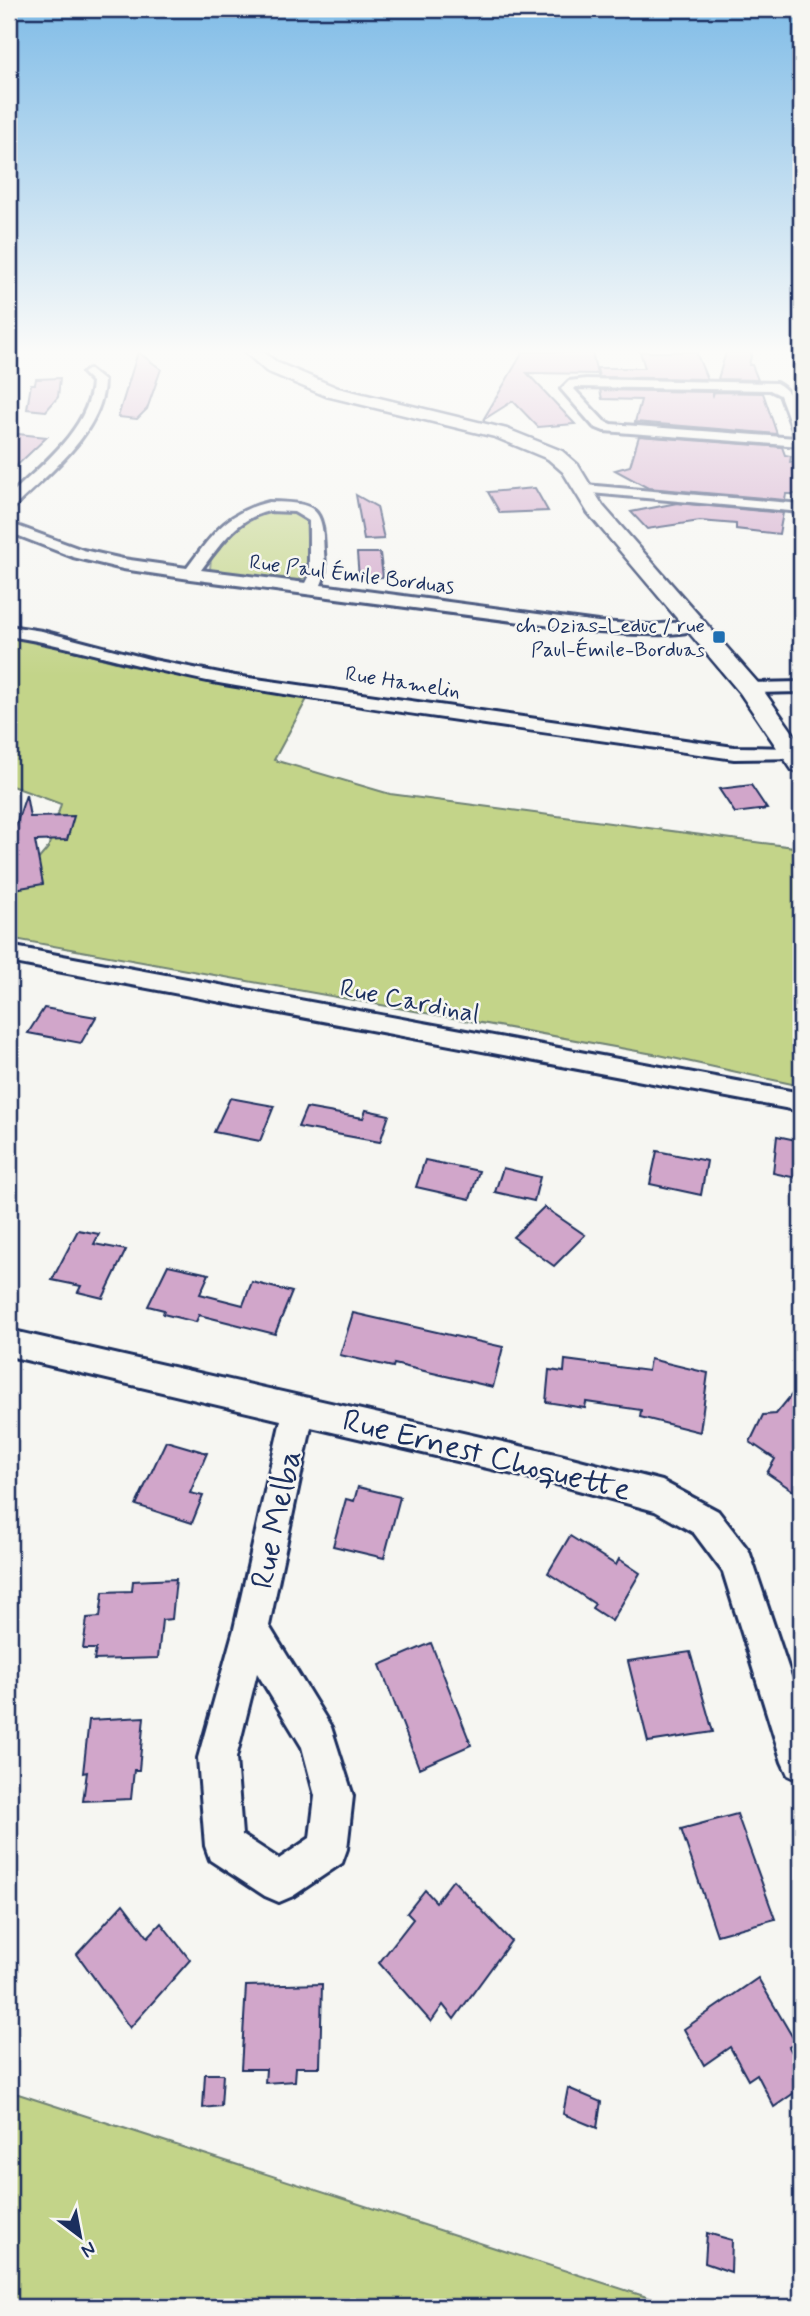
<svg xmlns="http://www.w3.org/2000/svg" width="810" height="2316" font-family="Mynerve,sans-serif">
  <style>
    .green { fill: #c3d489; stroke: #6f8274; stroke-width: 2 }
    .building { fill: #d1a6ca; stroke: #1b2f5e; stroke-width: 2 }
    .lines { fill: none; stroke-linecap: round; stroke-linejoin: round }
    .street-casing { stroke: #1b2f5e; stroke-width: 6 }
    .secondary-casing { stroke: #1b2f5e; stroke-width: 5 }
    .street { fill: #f6f6f2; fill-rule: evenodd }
    .secondary { fill: #f6f6f2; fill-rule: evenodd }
    .poi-dot { fill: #1f6fb2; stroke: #f6f6f2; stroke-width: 2.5 }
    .labels { text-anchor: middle; stroke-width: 5; stroke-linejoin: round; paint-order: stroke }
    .far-street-label { font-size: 21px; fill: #1b2f5e; stroke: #f6f6f2 }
    .far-poi-label { font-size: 21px; fill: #1b2f5e; stroke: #f6f6f2; text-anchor: end }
    .street-label { font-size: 26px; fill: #1b2f5e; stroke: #f6f6f2 }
    .near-street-label { font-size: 32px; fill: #1b2f5e; stroke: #f6f6f2 }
  </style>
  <rect width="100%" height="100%" fill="#f6f6f2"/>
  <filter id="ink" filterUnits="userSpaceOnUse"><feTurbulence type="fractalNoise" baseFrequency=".0143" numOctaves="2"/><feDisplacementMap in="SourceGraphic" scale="14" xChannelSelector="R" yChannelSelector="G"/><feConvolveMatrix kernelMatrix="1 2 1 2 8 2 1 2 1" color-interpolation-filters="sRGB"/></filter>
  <g filter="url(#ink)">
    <g class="green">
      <polygon points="270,510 290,512 306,520 309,573 306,578 289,582 219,573 210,569 211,559 245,519"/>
      <polygon points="9,634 131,666 307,699 274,760 390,794 801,848 801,1086 659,1055 9,938 9,894 48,848 61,804 9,785"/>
      <polygon points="9,2091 678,2307 9,2307"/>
    </g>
    <g class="building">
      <polygon points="138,352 161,369 147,409 137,419 118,417"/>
      <polygon points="523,352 592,352 597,374 527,373 575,424 538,427 513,401 483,420"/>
      <polygon points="640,352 696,352 707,379 599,377 597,368 645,368"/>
      <polygon points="726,352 752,352 749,365 752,365 758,380 718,379"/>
      <polygon points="60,378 58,397 46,411 27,409 31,384 35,384 36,379"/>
      <polygon points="600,390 712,392 713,395 714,392 763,393 777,434 635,422 641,400 602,399"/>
      <polygon points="18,434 47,437 9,473 9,443"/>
      <polygon points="639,436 782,447 785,455 791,456 790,462 801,463 801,494 786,494 785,500 648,488 615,470 630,466"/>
      <polygon points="535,488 548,511 500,513 488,492"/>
      <polygon points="356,495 377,507 384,539 364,540"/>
      <polygon points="677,503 783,513 779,534 736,529 736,524 700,521 647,529 631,512"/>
      <polygon points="357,553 380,553 383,577 359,578"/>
      <polygon points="751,785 767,809 735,813 719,789"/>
      <polygon points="26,795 30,817 74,816 67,840 35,841 43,884 9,890 9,846"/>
      <polygon points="44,1008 96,1017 81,1043 28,1033"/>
      <polygon points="230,1098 274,1106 260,1141 214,1132"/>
      <polygon points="306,1108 363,1118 366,1110 389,1115 380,1142 298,1127"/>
      <polygon points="777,1136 801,1141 801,1179 773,1173"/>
      <polygon points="657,1151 707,1161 701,1195 650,1184"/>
      <polygon points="425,1160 479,1171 470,1199 416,1187"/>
      <polygon points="503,1168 540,1177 534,1201 495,1192"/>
      <polygon points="544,1207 585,1235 554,1266 513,1237"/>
      <polygon points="78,1230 99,1234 94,1244 126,1250 103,1298 78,1292 81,1286 52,1280"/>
      <polygon points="168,1265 209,1274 200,1294 243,1305 252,1282 292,1292 275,1334 199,1315 196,1322 163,1314 164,1310 148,1306"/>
      <polygon points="353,1313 503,1347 493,1387 394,1364 393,1367 340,1355"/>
      <polygon points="650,1359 708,1373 700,1432 640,1417 641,1410 586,1402 585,1408 546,1402 549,1370 564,1372 565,1360 648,1371"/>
      <polygon points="801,1383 801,1496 767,1473 775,1459 750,1442 763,1415 776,1414"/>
      <polygon points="166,1441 207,1453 190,1493 203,1496 192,1523 136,1505"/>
      <polygon points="358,1487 400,1497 384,1558 333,1546 346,1499 354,1501"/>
      <polygon points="570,1536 616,1565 619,1559 640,1573 612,1621 592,1608 595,1604 548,1573"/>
      <polygon points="176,1579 172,1619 162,1620 158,1658 94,1660 96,1649 83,1649 87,1618 100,1617 103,1592 132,1591 133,1581"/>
      <polygon points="431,1643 471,1745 419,1768 380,1665"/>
      <polygon points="690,1652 713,1732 648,1742 628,1661"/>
      <polygon points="144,1717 139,1770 134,1770 131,1799 83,1801 87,1772 83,1773 89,1720"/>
      <polygon points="737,1814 775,1919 717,1935 681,1829"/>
      <polygon points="453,1880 511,1941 454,2019 443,2005 431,2022 379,1963 413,1919 407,1913 425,1890 436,1902"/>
      <polygon points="123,1904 148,1937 161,1923 190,1960 130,2028 77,1954"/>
      <polygon points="758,1978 796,2043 789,2047 801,2069 801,2088 774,2107 757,2074 748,2080 730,2047 704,2065 684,2029"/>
      <polygon points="322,1984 320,2067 296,2067 295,2081 265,2083 266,2069 241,2069 246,1986"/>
      <polygon points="205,2074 223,2074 221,2106 203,2108"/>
      <polygon points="568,2088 601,2102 597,2128 563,2114"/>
      <polygon points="707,2233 732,2240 731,2272 705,2263"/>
    </g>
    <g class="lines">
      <g class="street-casing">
        <g id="street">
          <path d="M89,369L104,381C103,432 48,474 14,507L9,508V496C40,466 90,429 92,382L83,373Z"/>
          <path d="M586,379L776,383C800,396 801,421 801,446L604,431L594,427L561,389L569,381ZM576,387L770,390L780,395L796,438L611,424L604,421L574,389Z"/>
          <polygon points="585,485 801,504 801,512 580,492 578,489"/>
          <path d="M269,502C316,503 323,506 324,552C325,564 326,575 321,585L598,622L651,625L695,621L703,626C690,639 619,633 598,632L190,579L123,569L73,557L9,532V523L83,550L123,559L187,568C212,535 226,512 269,502ZM269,511L294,512L309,521V577L306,583L201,570C220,545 237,518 269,511Z"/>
          <path d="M9,626L42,631L153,660L235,676L734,747L795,748L801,750V758L734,759C568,735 401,714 236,686C159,674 85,648 9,636Z"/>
          <polygon points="801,682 801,692 749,693 740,688 749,683"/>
          <polygon points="9,946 801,1093 801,1111 9,962"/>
          <path d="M9,1330L560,1455L662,1481L718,1511L749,1551L801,1706V1781L788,1775L782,1762L723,1572L694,1533L655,1511L560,1485L311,1427L269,1626L331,1727L353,1796L347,1849L342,1863L293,1896L279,1902L265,1896L210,1860L205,1846L198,1758L234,1629L281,1420L9,1356ZM257,1673L302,1747L315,1796L310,1838L279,1859L242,1835L236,1758Z"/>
        </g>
      </g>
      <g class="secondary-casing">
        <polygon id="secondary" points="245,352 263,352 278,363 338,388 507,429 562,451 578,465 603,506 758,683 801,744 801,772 792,770 740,693 588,513 563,472 548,459 495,437 326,396 266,371"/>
      </g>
      <use href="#street" class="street"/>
      <use href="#secondary" class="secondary"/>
    </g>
  </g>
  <linearGradient id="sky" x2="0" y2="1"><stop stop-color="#80bce7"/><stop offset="0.52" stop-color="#fbfbf9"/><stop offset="1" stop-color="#fbfbf9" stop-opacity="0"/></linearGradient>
  <rect width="810" height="676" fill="url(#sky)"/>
  <rect class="poi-dot" x="712" y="630" width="14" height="14" rx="3.5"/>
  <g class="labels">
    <g class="far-street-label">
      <text transform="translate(352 574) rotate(7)" y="7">Rue Paul Émile Borduas</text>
      <text transform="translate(403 682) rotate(9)" y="7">Rue Hamelin</text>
    </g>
    <g class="far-poi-label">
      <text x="705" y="632">ch. Ozias-Leduc / rue<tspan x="705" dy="24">Paul-Émile-Borduas</tspan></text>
    </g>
    <g class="street-label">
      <text transform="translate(410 1000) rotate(11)" y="9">Rue Cardinal</text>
    </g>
    <g class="near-street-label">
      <text transform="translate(487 1454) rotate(14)" y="11">Rue Ernest Choquette</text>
      <text transform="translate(275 1519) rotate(-78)" y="11">Rue Melba</text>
    </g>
  </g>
  <rect width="810" height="2316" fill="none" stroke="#f6f6f2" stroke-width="35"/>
  <rect x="18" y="18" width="775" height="2281" fill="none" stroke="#1b2f5e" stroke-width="2.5" filter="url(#ink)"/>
  <g transform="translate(80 2236) rotate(148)" stroke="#f6f6f2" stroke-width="5" paint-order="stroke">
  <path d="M0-5L12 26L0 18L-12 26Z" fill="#1b2f5e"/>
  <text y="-10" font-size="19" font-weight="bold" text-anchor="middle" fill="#1b2f5e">N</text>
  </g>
</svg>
